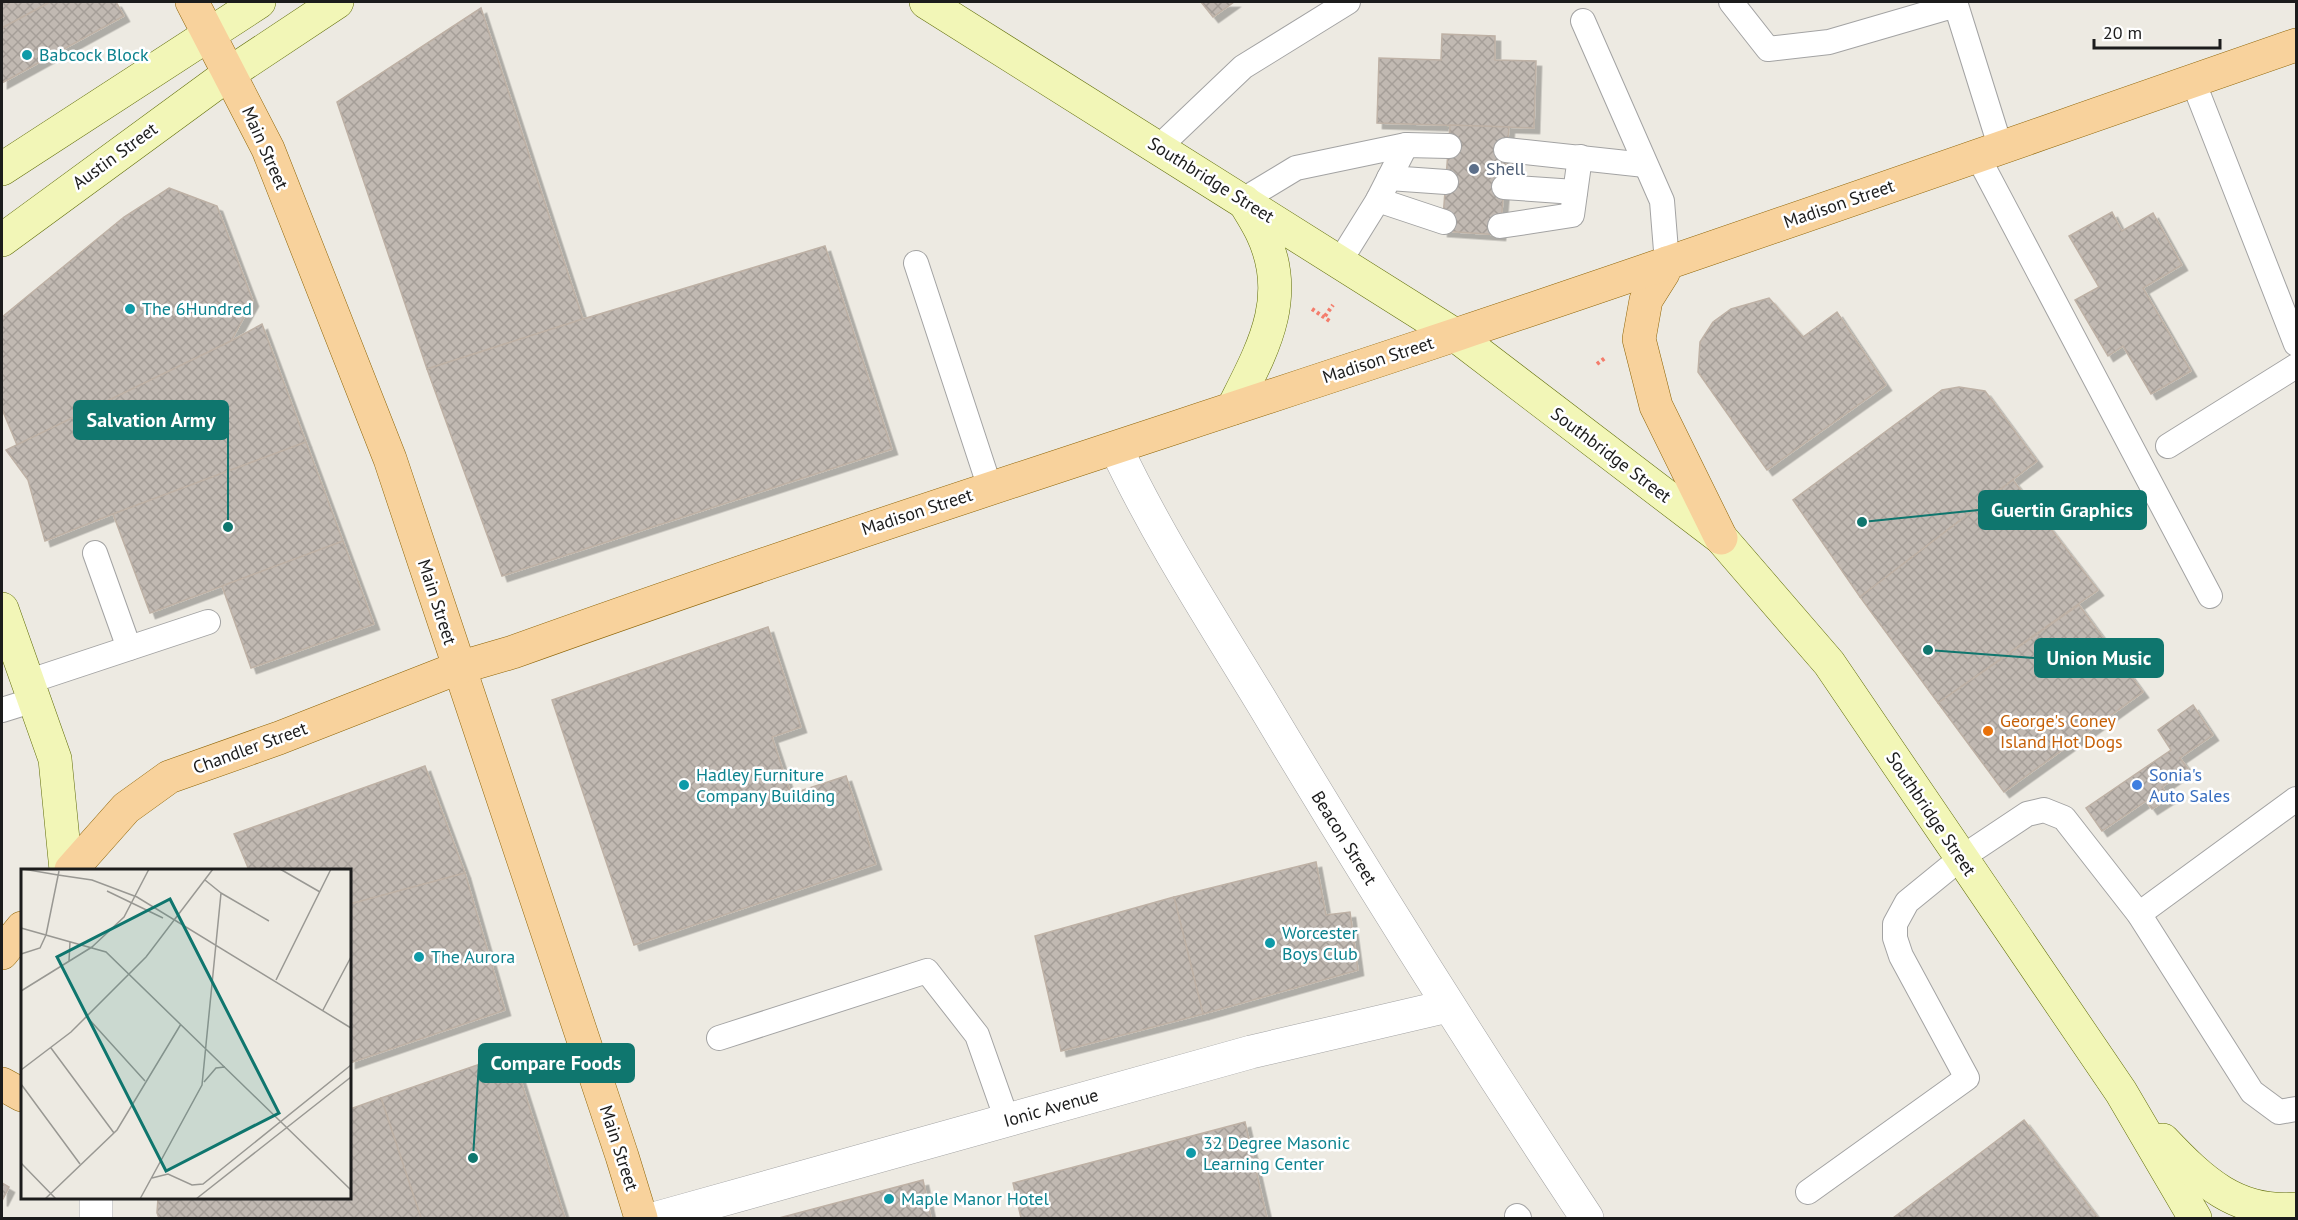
<svg xmlns="http://www.w3.org/2000/svg" width="2298" height="1220" font-family="'PT Sans',sans-serif">
  <style>
    .building { fill: url(#building-cross-hatch); stroke: #beb1a5; stroke-width: 1.5; filter: url(#shadow) }
    .lines { fill: none; stroke-linecap: round; stroke-linejoin: round }
    .service-casing { stroke: #a3a3a3; stroke-width: 26 }
    .minor-casing { stroke: #a3a3a3; stroke-width: 34 }
    .secondary-casing { stroke: #606d09; stroke-width: 34 }
    .primary-casing { stroke: #8e6406; stroke-width: 34 }
    .path { stroke: #f47d6c; stroke-width: 4; stroke-dasharray: 3 3; stroke-linecap: butt }
    .service { stroke: #fff; stroke-width: 24 }
    .minor { stroke: #fff; stroke-width: 33 }
    .secondary { stroke: #f2f6b7; stroke-width: 33 }
    .primary { stroke: #f8d29c; stroke-width: 33 }
    .culture-dot { fill: #0f9aa8; stroke: #fff; stroke-width: 2 }
    .service-dot { fill: #5c6f8a; stroke: #fff; stroke-width: 2 }
    .food-dot { fill: #e8710a; stroke: #fff; stroke-width: 2 }
    .shop-dot { fill: #3f7fe0; stroke: #fff; stroke-width: 2 }
    .labels { text-anchor: middle; stroke-width: 5; stroke-linejoin: round; paint-order: stroke }
    .culture-label { font-size: 18px; fill: #0d838f; stroke: #fff; text-anchor: start }
    .street-label { font-size: 18px; fill: #1c1c1c; stroke: #fff }
    .service-label { font-size: 18px; fill: #4e5e75; stroke: #fff; text-anchor: start }
    .food-label { font-size: 18px; fill: #c56008; stroke: #fff; text-anchor: start }
    .shop-label { font-size: 18px; fill: #366cbe; stroke: #fff; text-anchor: start }
    .inset-road { fill: none; stroke: #999893; stroke-width: 1.5 }
    .view { fill: #0f766e; fill-opacity: 0.15; stroke: #0f766e; stroke-width: 3 }
    .inset-edge { fill: none; stroke: #1c1c1c; stroke-width: 3 }
    .leader { fill: none; stroke: #0f766e; stroke-width: 2 }
    .callout-dot { fill: #0f766e; stroke: #fff; stroke-width: 2 }
    .callout { fill: #0f766e; stroke: #0f766e; stroke-width: 2 }
    .callout-label { font-size: 20px; text-anchor: middle; font-weight: bold; fill: #fff }
  </style>
  <defs>
    <pattern id="building-cross-hatch" width="8" height="8" patternUnits="userSpaceOnUse" patternTransform="scale(1.5)"><rect width="8" height="8" fill="#c1b9b2"/><path d="M0 0l8 8M0 8l8-8" fill="none" stroke="#a59e98"/></pattern>
    <filter id="shadow"><feDropShadow dx="5.5" dy="5.5" stdDeviation="0" flood-color="#0004"/></filter>
  </defs>
  <rect width="100%" height="100%" fill="#edeae2"/>
  <g class="building">
    <polygon points="2,2 50,2 2,28"/>
    <polygon points="50,2 116,2 124,16 2,83 2,28"/>
    <polygon points="1201,2 1234,2 1213,17"/>
    <polygon points="481,8 583,319 427,369 337,102"/>
    <polygon points="1442,34 1495,36 1495,60 1536,61 1534,128 1377,123 1379,58 1441,60"/>
    <polygon points="1450,125 1509,127 1500,235 1442,231"/>
    <polygon points="169,188 217,206 253,301 231,341 17,445 2,409 2,317 124,217"/>
    <polygon points="2112,212 2122,231 2153,213 2182,265 2143,288 2191,371 2151,394 2123,346 2108,356 2075,300 2099,287 2069,236"/>
    <polygon points="825,246 892,449 502,576 427,369 583,319"/>
    <polygon points="1769,298 1803,337 1837,312 1886,385 1767,470 1698,372 1700,342 1713,322 1731,309"/>
    <polygon points="262,324 306,442 113,514 45,541 28,480 6,450 231,341"/>
    <polygon points="1959,387 1985,391 2037,461 1860,597 1793,500 1942,390"/>
    <polygon points="306,442 343,541 150,613 113,514"/>
    <polygon points="2013,480 2098,590 1938,703 1860,597"/>
    <polygon points="343,541 374,624 251,668 222,586"/>
    <polygon points="2079,605 2143,692 2004,792 1938,703"/>
    <polygon points="768,627 801,727 772,737 791,794 846,776 876,864 634,945 552,700"/>
    <polygon points="2193,705 2213,735 2180,758 2188,769 2162,787 2169,798 2152,809 2146,801 2102,831 2086,808 2171,750 2158,730"/>
    <polygon points="425,766 465,873 350,904 350,870 249,870 234,834"/>
    <polygon points="1316,862 1326,915 1350,912 1358,970 1203,1014 1174,897"/>
    <polygon points="465,873 505,1010 350,1063 350,904"/>
    <polygon points="1174,897 1203,1014 1061,1051 1035,936"/>
    <polygon points="512,1053 565,1218 421,1218 381,1098"/>
    <polygon points="381,1098 421,1218 159,1218 157,1213 158,1198 350,1198 350,1109"/>
    <polygon points="2024,1120 2098,1218 1893,1218 1983,1151"/>
    <polygon points="1245,1122 1267,1218 1021,1218 1013,1183"/>
    <polygon points="923,1180 931,1218 779,1218"/>
    <polygon points="2,1183 9,1187 2,1201"/>
  </g>
  <g class="lines">
    <g class="service-casing">
      <g id="service">
        <polyline points="1731,2 1768,49 1829,42 1956,5 2001,149"/>
        <polyline points="1583,21 1662,201 1667,263"/>
        <polyline points="2193,81 2296,344"/>
        <polyline points="1159,147 1243,67 1348,2"/>
        <polyline points="1506,150 1645,165"/>
        <polyline points="1978,157 2210,596"/>
        <polyline points="1389,178 1446,182"/>
        <polyline points="1504,187 1575,192"/>
        <polyline points="1243,200 1296,168 1406,145 1449,146"/>
        <polyline points="1378,200 1444,222"/>
        <polyline points="1500,226 1572,215 1580,157"/>
        <polyline points="1340,261 1378,200 1406,145"/>
        <polyline points="916,263 990,488"/>
        <polyline points="2168,446 2296,366"/>
        <polyline points="95,553 129,648"/>
        <polyline points="27,682 208,622"/>
        <polyline points="2,710 34,700"/>
        <polyline points="2139,914 2296,799"/>
        <polyline points="719,1038 927,971 977,1035 1007,1120"/>
        <polyline points="1808,1192 1967,1078 1901,956 1895,938 1895,924 1907,902 1961,858 2027,814 2044,810 2064,818 2139,914 2252,1092 2279,1112 2296,1109"/>
        <polyline points="1517,1216 1519,1218"/>
      </g>
    </g>
    <g class="minor-casing">
      <g id="minor">
        <path d="M1116,448C1158,537 1212,620 1263,704C1367,878 1475,1049 1587,1218"/>
        <polyline points="96,1198 96,1218"/>
        <polyline points="657,1218 1251,1052 1448,1006"/>
      </g>
    </g>
    <g class="secondary-casing">
      <g id="secondary">
        <polyline points="926,2 1455,335 1721,538 1829,663 2121,1092 2195,1218"/>
        <polyline points="2,169 259,2"/>
        <polyline points="2,240 230,73 337,2"/>
        <path d="M1233,408C1262,350 1293,298 1262,233C1257,222 1250,212 1244,201"/>
        <polyline points="2,609 55,759 66,870"/>
        <path d="M2163,1140C2202,1181 2236,1214 2296,1209"/>
      </g>
    </g>
    <g class="primary-casing">
      <g id="primary">
        <polyline points="192,2 268,149 390,459 622,1156 641,1218"/>
        <polyline points="1667,263 1663,273 1646,300 1639,339 1656,406 1721,538"/>
        <path d="M71,870L126,808L169,777L279,738L458,668L513,652C825,540 1141,440 1455,335C1737,241 2016,142 2296,45"/>
        <polyline points="2,953 22,928"/>
        <polyline points="2,1084 22,1095"/>
      </g>
    </g>
    <g class="path">
      <polyline points="1312,309 1331,322"/>
      <polyline points="1325,316 1333,305"/>
      <polyline points="1597,364 1605,358"/>
    </g>
    <use href="#service" class="service"/>
    <use href="#minor" class="minor"/>
    <use href="#secondary" class="secondary"/>
    <use href="#primary" class="primary"/>
  </g>
  <g class="culture-dot">
    <circle cx="27" cy="55" r="6"/>
    <circle cx="130" cy="309" r="6"/>
    <circle cx="684" cy="785" r="6"/>
    <circle cx="1270" cy="943" r="6"/>
    <circle cx="419" cy="957" r="6"/>
    <circle cx="1191" cy="1153" r="6"/>
    <circle cx="889" cy="1199" r="6"/>
  </g>
  <circle class="service-dot" cx="1474" cy="169" r="6"/>
  <circle class="food-dot" cx="1988" cy="731" r="6"/>
  <circle class="shop-dot" cx="2137" cy="785" r="6"/>
  <g class="labels">
    <g class="culture-label">
      <text x="39" y="61">Babcock Block</text>
      <text x="142" y="315">The 6Hundred</text>
      <text x="696" y="781">Hadley Furniture<tspan x="696" dy="21">Company Building</tspan></text>
      <text x="1282" y="939">Worcester<tspan x="1282" dy="21">Boys Club</tspan></text>
      <text x="431" y="963">The Aurora</text>
      <text x="1203" y="1149">32 Degree Masonic<tspan x="1203" dy="21">Learning Center</tspan></text>
      <text x="901" y="1205">Maple Manor Hotel</text>
    </g>
    <g class="street-label">
      <text transform="translate(265 148) rotate(66)" y="6">Main Street</text>
      <text transform="translate(115 156) rotate(-36)" y="6">Austin Street</text>
      <text transform="translate(1211 180) rotate(32)" y="6">Southbridge Street</text>
      <text transform="translate(1839 204) rotate(-19)" y="6">Madison Street</text>
      <text transform="translate(1378 360) rotate(-18)" y="6">Madison Street</text>
      <text transform="translate(1611 455) rotate(37)" y="6">Southbridge Street</text>
      <text transform="translate(917 512) rotate(-18)" y="6">Madison Street</text>
      <text transform="translate(437 602) rotate(72)" y="6">Main Street</text>
      <text transform="translate(250 748) rotate(-20)" y="6">Chandler Street</text>
      <text transform="translate(1931 814) rotate(56)" y="6">Southbridge Street</text>
      <text transform="translate(1344 838) rotate(58)" y="6">Beacon Street</text>
      <text transform="translate(1051 1108) rotate(-16)" y="6">Ionic Avenue</text>
      <text transform="translate(619 1148) rotate(72)" y="6">Main Street</text>
    </g>
    <g class="service-label">
      <text x="1486" y="175">Shell</text>
    </g>
    <g class="food-label">
      <text x="2000" y="727">George's Coney<tspan x="2000" dy="21">Island Hot Dogs</tspan></text>
    </g>
    <g class="shop-label">
      <text x="2149" y="781">Sonia's<tspan x="2149" dy="21">Auto Sales</tspan></text>
    </g>
  </g>
  <g transform="translate(21 869)">
    <rect width="330" height="330" fill="#edeae2"/>
    <path class="inset-road" d="M2,0L37,6M259,0L299,23M37,6L71,11L116,28L330,159M86,22L142,49M200,24L248,52M0,59L85,83L330,321M25,66L38,2M71,78L103,48L128,0M0,85L19,79L25,66M48,92L49,73M255,111L310,0M0,122L71,78M302,141L330,88M66,148L124,212M30,179L93,264M0,201L50,163L125,88L192,0M183,213L195,199L204,198M0,215L59,295M0,294L35,330M131,309L147,305L171,316L182,315L330,196M24,330L96,261L160,155M119,330L181,216L200,24L184,11M175,330L330,208"/>
    <path class="view" d="M149,30L258,244L145,302L36,88Z"/>
    <rect width="330" height="330" class="inset-edge"/>
  </g>
  <path class="leader" d="M228 527L228 420M1862 522L1979 510M1928 650L2035 658M473 1158L479 1063"/>
  <g class="callout-dot">
    <circle cx="228" cy="527" r="6"/>
    <circle cx="1862" cy="522" r="6"/>
    <circle cx="1928" cy="650" r="6"/>
    <circle cx="473" cy="1158" r="6"/>
  </g>
  <g class="callout">
    <rect x="74" y="401" width="154" height="38" rx="6"/>
    <rect x="1979" y="491" width="167" height="38" rx="6"/>
    <rect x="2035" y="639" width="128" height="38" rx="6"/>
    <rect x="479" y="1044" width="155" height="38" rx="6"/>
  </g>
  <g class="callout-label">
    <text x="151" y="427">Salvation Army</text>
    <text x="2062" y="517">Guertin Graphics</text>
    <text x="2099" y="665">Union Music</text>
    <text x="556" y="1070">Compare Foods</text>
  </g>
  <rect width="2298" height="1220" fill="none" stroke="#1c1c1c" stroke-width="6"/>
  <path d="M2094 39v9h126v-9" fill="none" stroke="#1c1c1c" stroke-width="3"/>
  <text x="2103" y="39" font-size="18" fill="#1c1c1c" stroke="#ffffff" stroke-width="4.5" paint-order="stroke">20 m</text>
</svg>
